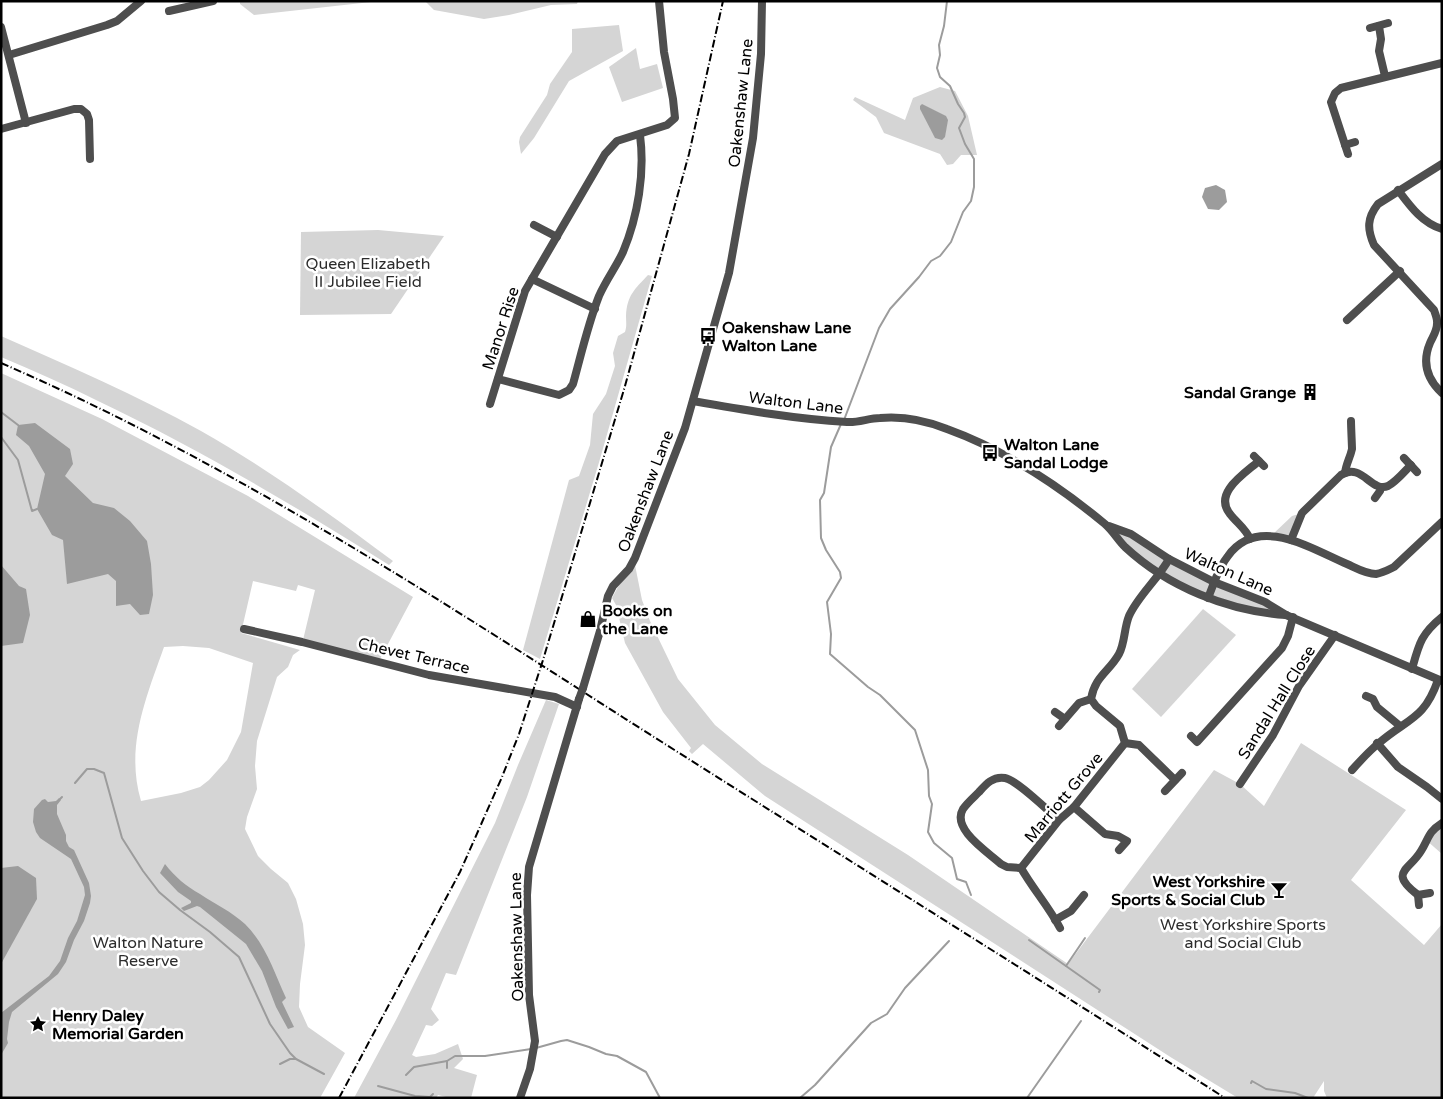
<svg xmlns="http://www.w3.org/2000/svg" width="1443" height="1099" font-family="'Varela Round',sans-serif">
  <style>
    .green { fill: #d5d5d5; fill-rule: evenodd }
    .water { fill: #9c9c9c }
    .lines { fill: none; stroke-linecap: round; stroke-linejoin: round }
    .stream { stroke: #9c9c9c; stroke-width: 2 }
    .minor { stroke: #4e4e4e; stroke-width: 8 }
    .rail { stroke: #000; stroke-width: 2; stroke-dasharray: 8 2.5 1 2.5; stroke-linecap: butt }
    .minor-bridge { stroke: #4e4e4e; stroke-width: 8 }
    .labels { text-anchor: middle; stroke-width: 5; stroke-linejoin: round; paint-order: stroke }
    .street-label { font-size: 16px; fill: #000; stroke: #fff }
    .park-label { font-size: 16px; fill: #2c2c2c; stroke: #fff }
    .poi-label { font-size: 16px; font-weight: bold; fill: #000; stroke: #fff; text-anchor: start }
  </style>
  <rect width="100%" height="100%" fill="#fff"/>
  <g class="green">
    <polygon points="240,1 380,1 254,15 240,4"/>
    <polygon points="425,1 578,1 577,4 551,5 509,15 484,19 434,10"/>
    <polygon points="619,25 623,51 569,81 534,138 521,154 519,142 520,137 547,95 550,84 572,52 572,29"/>
    <polygon points="636,48 640,69 657,64 663,88 622,102 609,67"/>
    <polygon points="940,87 955,91 968,116 977,155 961,155 953,164 947,165 940,154 884,133 876,117 853,100 855,97 905,120 913,98"/>
    <polygon points="378,230 444,236 391,314 300,315 301,232"/>
    <path d="M648,275L652,276L600,459L540,659L523,650L569,480L579,476L590,445L593,414L606,394L615,366L613,353L618,336L625,332C627,326 626,322 626,316C627,295 635,289 648,275Z"/>
    <path d="M1,336C69,366 136,395 201,431C268,469 331,515 393,561L389,565C295,506 199,449 98,401C66,385 34,371 1,357Z"/>
    <path d="M1,373L102,419L248,496L413,597L380,659L303,640L315,590L298,585L296,591L253,581L241,633L300,650L293,655L288,667L277,677L257,741L255,766L257,789L247,817L245,829L258,856L271,869L288,883L296,899L303,924L305,945L300,984L299,1007L308,1027L345,1053L320,1098H1ZM183,646L209,648L253,663L241,732L227,760L209,780L200,787L181,793L141,801C125,747 146,698 164,647Z"/>
    <polygon points="1302,513 1291,540 1272,535 1292,516"/>
    <polygon points="1107,525 1131,534 1169,559 1286,615 1261,613 1175,582 1125,547"/>
    <polygon points="635,565 642,600 650,621 678,679 715,725 762,764 908,855 1068,964 1214,770 1240,784 1264,806 1301,743 1406,810 1351,880 1424,945 1442,924 1442,1098 1327,1098 1324,1091 1324,1081 1313,1098 1238,1098 1172,1058 765,796 703,744 692,754 689,751 691,748 663,712 625,643 616,605 612,598 618,587"/>
    <polygon points="1203,609 1236,635 1161,717 1132,689"/>
    <polygon points="546,700 559,704 527,797 456,975 446,973 431,1009 439,1020 432,1026 426,1025 412,1055 416,1057 435,1054 458,1044 463,1059 454,1068 477,1075 471,1098 450,1098 438,1095 436,1098 354,1098 396,1020 495,823 518,765"/>
    <polygon points="1442,823 1442,854 1426,840"/>
  </g>
  <g class="water">
    <polygon points="922,104 946,116 948,120 945,137 942,140 935,138 920,109 920,106"/>
    <polygon points="1216,185 1225,190 1227,202 1219,210 1208,209 1202,197 1205,188"/>
    <polygon points="35,423 70,449 73,464 65,476 93,503 114,508 130,521 147,541 151,564 153,595 149,614 140,615 130,604 116,606 116,581 108,574 67,584 63,540 52,535 37,509 45,474 29,446 16,435 18,425"/>
    <polygon points="1,565 19,586 26,589 30,615 23,643 1,646"/>
    <polygon points="59,798 61,800 57,805 57,814 66,835 66,841 69,847 74,850 89,883 91,896 90,903 84,921 74,940 66,962 58,974 12,1012 9,1022 7,1039 8,1043 1,1055 1,1013 49,976 60,961 68,938 77,921 85,895 84,887 71,859 40,838 36,832 33,822 34,809 42,800 45,799 48,802 56,801"/>
    <path d="M165,864C175,877 186,886 200,894C215,904 232,912 245,924C266,945 274,972 286,998L282,1002L294,1027L288,1029L276,1007L262,971L246,944L200,907L197,906L184,911L181,908L191,903V901L178,892L160,873Z"/>
    <polygon points="18,866 36,878 37,899 1,964 1,868"/>
  </g>
  <g class="lines">
    <g class="stream">
      <polyline points="1,412 18,425"/>
      <polyline points="844,420 879,328 890,309 919,277 931,261 940,256 951,242 963,212 971,201 974,187 974,159 965,144 959,128 965,117 964,113 958,104 950,86 940,77 937,68 940,55 939,45 944,26 947,1"/>
      <polyline points="841,424 831,447 824,493 820,500 821,538 826,550 840,572 841,578 827,602 831,634 830,654 868,687 880,695 915,730 928,770 929,796 932,804 928,832 934,843 952,858 957,879 966,882 971,895"/>
      <polyline points="1,437 18,460 32,511 37,509"/>
      <polyline points="75,783 87,769 94,769 104,773 122,838 143,871 159,892 180,910 210,932 239,957 270,1024 290,1053 296,1059 324,1074"/>
      <polyline points="60,799 62,797"/>
      <polyline points="1029,940 1100,990 1099,992"/>
      <polyline points="1066,966 1085,938"/>
      <polyline points="536,1048 561,1041 567,1040 589,1047 606,1054 617,1056 646,1072 660,1098"/>
      <polyline points="280,1064 290,1059 296,1059"/>
      <polyline points="447,1068 447,1061"/>
      <polyline points="406,1075 414,1067 447,1061 455,1056 485,1056 531,1049"/>
      <polyline points="1251,1083 1252,1081 1266,1089 1295,1093 1308,1098"/>
      <polyline points="378,1086 415,1096 430,1097 433,1094"/>
      <polyline points="800,1098 815,1085 871,1023 887,1014 905,988 949,941"/>
      <polyline points="1027,1098 1081,1021"/>
    </g>
    <g class="minor">
      <polyline points="169,11 213,1"/>
      <polyline points="1379,26 1381,39 1379,51 1385,76"/>
      <polyline points="1,27 26,123"/>
      <polyline points="1370,28 1388,23"/>
      <polyline points="9,55 107,25 117,21 141,1"/>
      <polyline points="1,129 74,109 81,109 87,114 89,120 90,159"/>
      <polyline points="1345,145 1355,142"/>
      <polyline points="1348,154 1331,102 1335,93 1341,88 1442,63"/>
      <path d="M1442,164L1378,204C1367,218 1367,229 1374,245L1434,310C1435,313 1437,318 1437,321C1438,330 1433,336 1430,343C1422,362 1427,379 1442,393"/>
      <path d="M1398,190C1410,206 1422,223 1442,229"/>
      <polyline points="534,225 557,237"/>
      <polyline points="532,279 595,309"/>
      <polyline points="1347,320 1400,271"/>
      <path d="M498,379L559,395L569,390L573,384C581,355 588,324 599,296C606,280 616,267 623,252C638,216 645,173 640,135"/>
      <path d="M693,401C744,410 795,419 847,422C858,423 869,418 880,418C902,416 927,421 947,429C1005,450 1058,485 1105,524C1113,531 1118,540 1125,547C1168,587 1228,611 1286,615"/>
      <polyline points="490,404 525,291 605,154 617,141 667,125 675,118 673,99 664,52 659,1"/>
      <polyline points="1254,456 1264,466"/>
      <polyline points="1404,458 1417,472"/>
      <path d="M1345,473C1346,464 1350,458 1352,449C1352,446 1351,426 1351,421"/>
      <polyline points="1375,498 1380,491 1381,487"/>
      <polyline points="1109,526 1131,534 1169,559 1214,582 1265,602 1286,615 1442,681"/>
      <path d="M1250,539C1246,529 1237,523 1230,514C1213,493 1244,474 1259,461"/>
      <path d="M1291,540L1302,513L1341,475C1362,462 1371,493 1388,486C1396,482 1405,471 1411,465"/>
      <path d="M1208,598C1214,584 1218,568 1228,556C1258,514 1312,549 1347,564C1356,568 1366,574 1376,574C1383,573 1388,570 1394,567L1442,522"/>
      <polyline points="244,629 302,642 429,675 555,697 577,707"/>
      <path d="M1412,669C1419,644 1421,634 1442,617"/>
      <polyline points="583,688 600,631 608,596 613,586 629,569 635,558 685,428 729,273 753,138 761,54 762,1"/>
      <polyline points="1366,696 1373,699 1377,707 1400,726"/>
      <polyline points="1055,712 1065,719"/>
      <polyline points="1059,726 1079,703 1091,699"/>
      <polyline points="1191,736 1197,742 1282,648 1288,636 1293,617"/>
      <polyline points="1125,743 1139,745 1175,780"/>
      <polyline points="1377,743 1398,767 1427,787 1442,799"/>
      <path d="M1352,770C1360,761 1369,751 1379,743C1408,718 1424,720 1438,680"/>
      <polyline points="1240,784 1273,735 1299,686 1335,635"/>
      <polyline points="1165,791 1182,773"/>
      <polyline points="1074,807 1105,834 1118,836 1127,841 1119,850"/>
      <path d="M1021,868L1059,820L1074,807L1125,743L1120,726L1096,706L1091,699C1095,676 1109,672 1119,654C1125,643 1124,628 1129,616C1138,596 1158,579 1169,559"/>
      <path d="M1021,868L1007,867L1001,864C988,852 951,829 963,809C967,803 974,797 979,792C986,784 993,776 1005,778C1017,780 1048,811 1059,820"/>
      <path d="M1021,868C1033,889 1049,907 1060,928"/>
      <path d="M1418,895C1388,872 1409,871 1421,851C1429,838 1428,832 1442,823"/>
      <polyline points="1419,905 1418,895 1430,893"/>
      <polyline points="1055,920 1071,911 1084,895"/>
      <polyline points="520,1098 530,1069 535,1041 529,995 527,895 529,867 579,699"/>
    </g>
    <g class="rail">
      <path d="M1,363C221,458 423,589 624,718C824,845 1025,970 1225,1098"/>
      <polyline points="339,1098 460,872 502,777 519,734 543,660 625,386 689,154 723,1"/>
    </g>
    <polyline class="minor-bridge" points="579,699 583,688"/>
  </g>
  <defs>
    <g id="bus-bare" transform="scale(1.35)"><path d="M-5-6H5V4H4V6H2V4H-2V6H-4V4H-5ZM-3.5-4V0h7V-4ZM-3.5 1.2v1.5H-2V1.2ZM2 1.2v1.5H3.5V1.2Z" fill="#000" stroke="#fff" stroke-width="2.5" paint-order="stroke"/></g>
    <g id="building-bare" transform="scale(1.35)"><path d="M-4-6H4V6H1V3H-1V6H-4ZM-2.5-4.3h1.7v1.8h-1.7ZM.8-4.3h1.7v1.8H.8ZM-2.5-1h1.7V.8h-1.7ZM.8-1h1.7V.8H.8Z" fill="#000" stroke="#fff" stroke-width="2.5" paint-order="stroke"/></g>
    <g id="shop-bare" transform="scale(1.35)"><path d="M-5-2.5h2.3a2.7 3.5 0 0 1 5.4 0H5L5.5 6h-11ZM-1.5-2.5h3a1.5 2.3 0 0 0-3 0Z" fill="#000" stroke="#fff" stroke-width="2.5" paint-order="stroke"/></g>
    <g id="bar-bare" transform="scale(1.35)"><path d="M-6-5H6L.8 .8V4.5H3.5V6h-7V4.5H-.8V.8Z" fill="#000" stroke="#fff" stroke-width="2.5" paint-order="stroke"/></g>
    <g id="sight-bare" transform="scale(1.35)"><path d="M0-6L1.8-2.2L6-1.7L2.9 1.2L3.7 5.4L0 3.3L-3.7 5.4L-2.9 1.2L-6-1.7L-1.8-2.2Z" fill="#000" stroke="#fff" stroke-width="2.5" paint-order="stroke"/></g>
  </defs>
  <g fill-rule="evenodd">
    <use href="#bus-bare" x="708" y="336"/>
    <use href="#building-bare" x="1310" y="392"/>
    <use href="#bus-bare" x="990" y="453"/>
    <use href="#shop-bare" x="588" y="619"/>
    <use href="#bar-bare" x="1279" y="890"/>
    <use href="#sight-bare" x="38" y="1024"/>
  </g>
  <g class="labels">
    <g class="street-label">
      <text transform="translate(740 103) rotate(-84)" y="6">Oakenshaw Lane</text>
      <text transform="translate(500 328) rotate(-72)" y="6">Manor Rise</text>
      <text transform="translate(796 402) rotate(7)" y="6">Walton Lane</text>
      <text transform="translate(645 491) rotate(-69)" y="6">Oakenshaw Lane</text>
      <text transform="translate(1229 571) rotate(24)" y="6">Walton Lane</text>
      <text transform="translate(414 655) rotate(13)" y="6">Chevet Terrace</text>
      <text transform="translate(1276 702) rotate(-58)" y="6">Sandal Hall Close</text>
      <text transform="translate(1063 797) rotate(-50)" y="6">Marriott Grove</text>
      <text transform="translate(516 937) rotate(-91)" y="6">Oakenshaw Lane</text>
    </g>
    <g class="park-label">
      <text x="368" y="269">Queen Elizabeth<tspan x="368" dy="18">II Jubilee Field</tspan></text>
      <text x="1243" y="930">West Yorkshire Sports<tspan x="1243" dy="18">and Social Club</tspan></text>
      <text x="148" y="948">Walton Nature<tspan x="148" dy="18">Reserve</tspan></text>
    </g>
    <g class="poi-label">
      <text x="722" y="333">Oakenshaw Lane<tspan x="722" dy="18">Walton Lane</tspan></text>
      <text x="1296" y="398" text-anchor="end">Sandal Grange</text>
      <text x="1004" y="450">Walton Lane<tspan x="1004" dy="18">Sandal Lodge</tspan></text>
      <text x="602" y="616">Books on<tspan x="602" dy="18">the Lane</tspan></text>
      <text x="1265" y="887" text-anchor="end">West Yorkshire<tspan x="1265" dy="18">Sports &amp; Social Club</tspan></text>
      <text x="52" y="1021">Henry Daley<tspan x="52" dy="18">Memorial Garden</tspan></text>
    </g>
  </g>
  <rect width="1443" height="1099" fill="none" stroke="#000000" stroke-width="5"/>
</svg>
